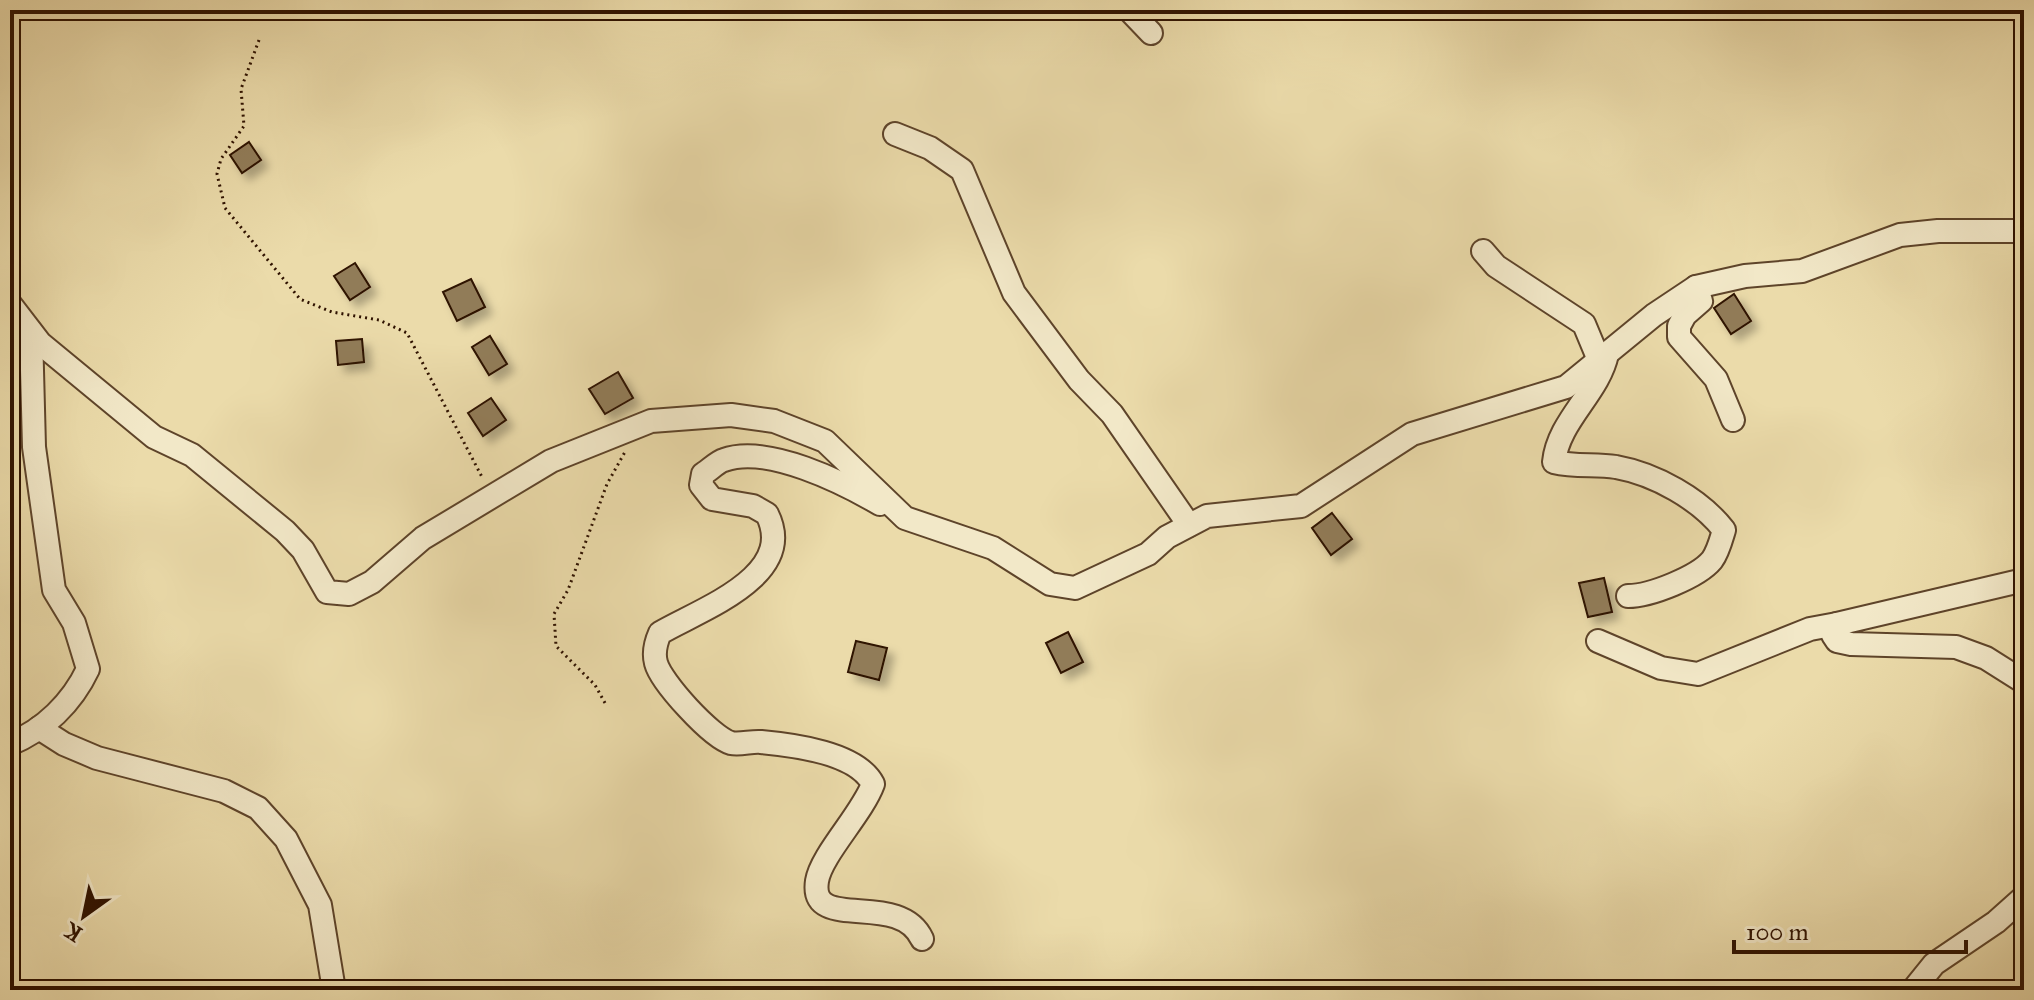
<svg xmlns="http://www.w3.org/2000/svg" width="2034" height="1000" font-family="'IM FELL Great Primer',serif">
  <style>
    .building { fill: #917b58; stroke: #2f1200; stroke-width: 2; filter: url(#shadow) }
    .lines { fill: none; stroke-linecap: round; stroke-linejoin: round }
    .minor-casing { stroke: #5e442a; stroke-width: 26 }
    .path { stroke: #2f1200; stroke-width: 3; stroke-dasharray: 2 4; stroke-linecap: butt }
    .minor { stroke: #f2e8c8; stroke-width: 22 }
  </style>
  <defs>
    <filter id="shadow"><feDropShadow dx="7" dy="7" stdDeviation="4" flood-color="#0004"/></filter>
  </defs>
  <rect width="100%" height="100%" fill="#ebdbaa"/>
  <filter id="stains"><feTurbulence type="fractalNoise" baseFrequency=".0025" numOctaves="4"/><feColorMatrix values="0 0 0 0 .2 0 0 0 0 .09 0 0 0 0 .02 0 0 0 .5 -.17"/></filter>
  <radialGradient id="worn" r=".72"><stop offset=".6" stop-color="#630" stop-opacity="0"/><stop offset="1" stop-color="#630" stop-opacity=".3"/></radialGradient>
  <g class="building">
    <polygon points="249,142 261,160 242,173 230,155"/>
    <polygon points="355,263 370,287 350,300 334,276"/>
    <polygon points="471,279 485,307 457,321 443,292"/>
    <polygon points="1734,294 1751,321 1731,334 1714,308"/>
    <polygon points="490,336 507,364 489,375 472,347"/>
    <polygon points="362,339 364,362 338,365 336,341"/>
    <polygon points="618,372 633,398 605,414 589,389"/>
    <polygon points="491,398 506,420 483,436 468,413"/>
    <polygon points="1332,513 1352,539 1331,555 1312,528"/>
    <polygon points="1604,578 1612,612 1588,617 1579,583"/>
    <polygon points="1068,632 1083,662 1061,673 1046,643"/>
    <polygon points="856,641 887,648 879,680 848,672"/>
  </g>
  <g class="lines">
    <g class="minor-casing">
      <g id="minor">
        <polyline points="1129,10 1151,33"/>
        <polyline points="2020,10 2024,14"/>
        <polyline points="895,134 930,148 962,170 1014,293 1079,380 1112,414 1189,525"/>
        <polyline points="1483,251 1496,266 1584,324 1599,360"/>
        <polyline points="1696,287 1701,301 1685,315 1679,326 1679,337 1716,379 1733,420"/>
        <polyline points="10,304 40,343 154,437 192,455 285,531 303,550 327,592 349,594 372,582 423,538 551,461 651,421 731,415 774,421 825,441 905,518 993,548 1050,584 1075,588 1148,554 1167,537 1207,516 1301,506 1412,434 1566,387 1654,315 1696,287 1745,276 1802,271 1900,235 1938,231 2024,231"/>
        <path d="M1607,354C1599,393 1558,421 1554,462C1575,467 1595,464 1616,467C1655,474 1700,499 1724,530C1721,540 1718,552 1712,560C1698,577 1650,596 1628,596"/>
        <path d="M880,504C844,483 767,444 724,460C717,462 710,470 703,474L701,485L712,499L753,506L767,514C798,576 701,609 660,633C656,642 653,652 656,663C661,682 711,737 731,743C740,745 752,741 761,742C794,745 857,753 873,784C862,814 821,855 817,881C809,934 899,889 922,939"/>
        <polyline points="2024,580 1837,624 1833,635 1837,641 1851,644 1956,647 1986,658 2024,682"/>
        <polyline points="1598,641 1661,668 1698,674 1810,629 1837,624"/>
        <polyline points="39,728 64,744 97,758 224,791 258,808 286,839 320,905 334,990"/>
        <path d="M10,744C44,730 72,703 88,669L74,623L54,590L34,447L31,332"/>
        <polyline points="1913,990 1934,964 1996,922 2024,897"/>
      </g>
    </g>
    <g class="path">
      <polyline points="259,40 241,89 244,126 221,159 217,174 225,208 300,299 332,312 379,320 407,333 483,479"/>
      <polyline points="605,703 595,685 556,646 554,614 568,590 607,484 625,452"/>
    </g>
    <use href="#minor" class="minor"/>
  </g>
  <rect width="2034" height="1000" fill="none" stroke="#ebdbaa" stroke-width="40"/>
  <rect x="12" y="12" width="2010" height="976" fill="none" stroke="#2f1200" stroke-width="4"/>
  <rect x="20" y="20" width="1994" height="960" fill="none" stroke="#2f1200" stroke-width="2"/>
  <g transform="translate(84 916) rotate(213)" stroke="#f2e8c8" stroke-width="6" paint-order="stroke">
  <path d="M0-6L14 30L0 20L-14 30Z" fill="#2f1200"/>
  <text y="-12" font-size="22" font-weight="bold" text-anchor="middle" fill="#2f1200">K</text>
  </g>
  <path d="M1734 940v12h232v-12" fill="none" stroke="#2f1200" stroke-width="4"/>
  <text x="1746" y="940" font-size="24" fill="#2f1200" stroke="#f2e8c8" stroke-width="6" paint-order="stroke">100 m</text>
  <rect width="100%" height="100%" filter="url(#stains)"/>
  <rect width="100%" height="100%" fill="url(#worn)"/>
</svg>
